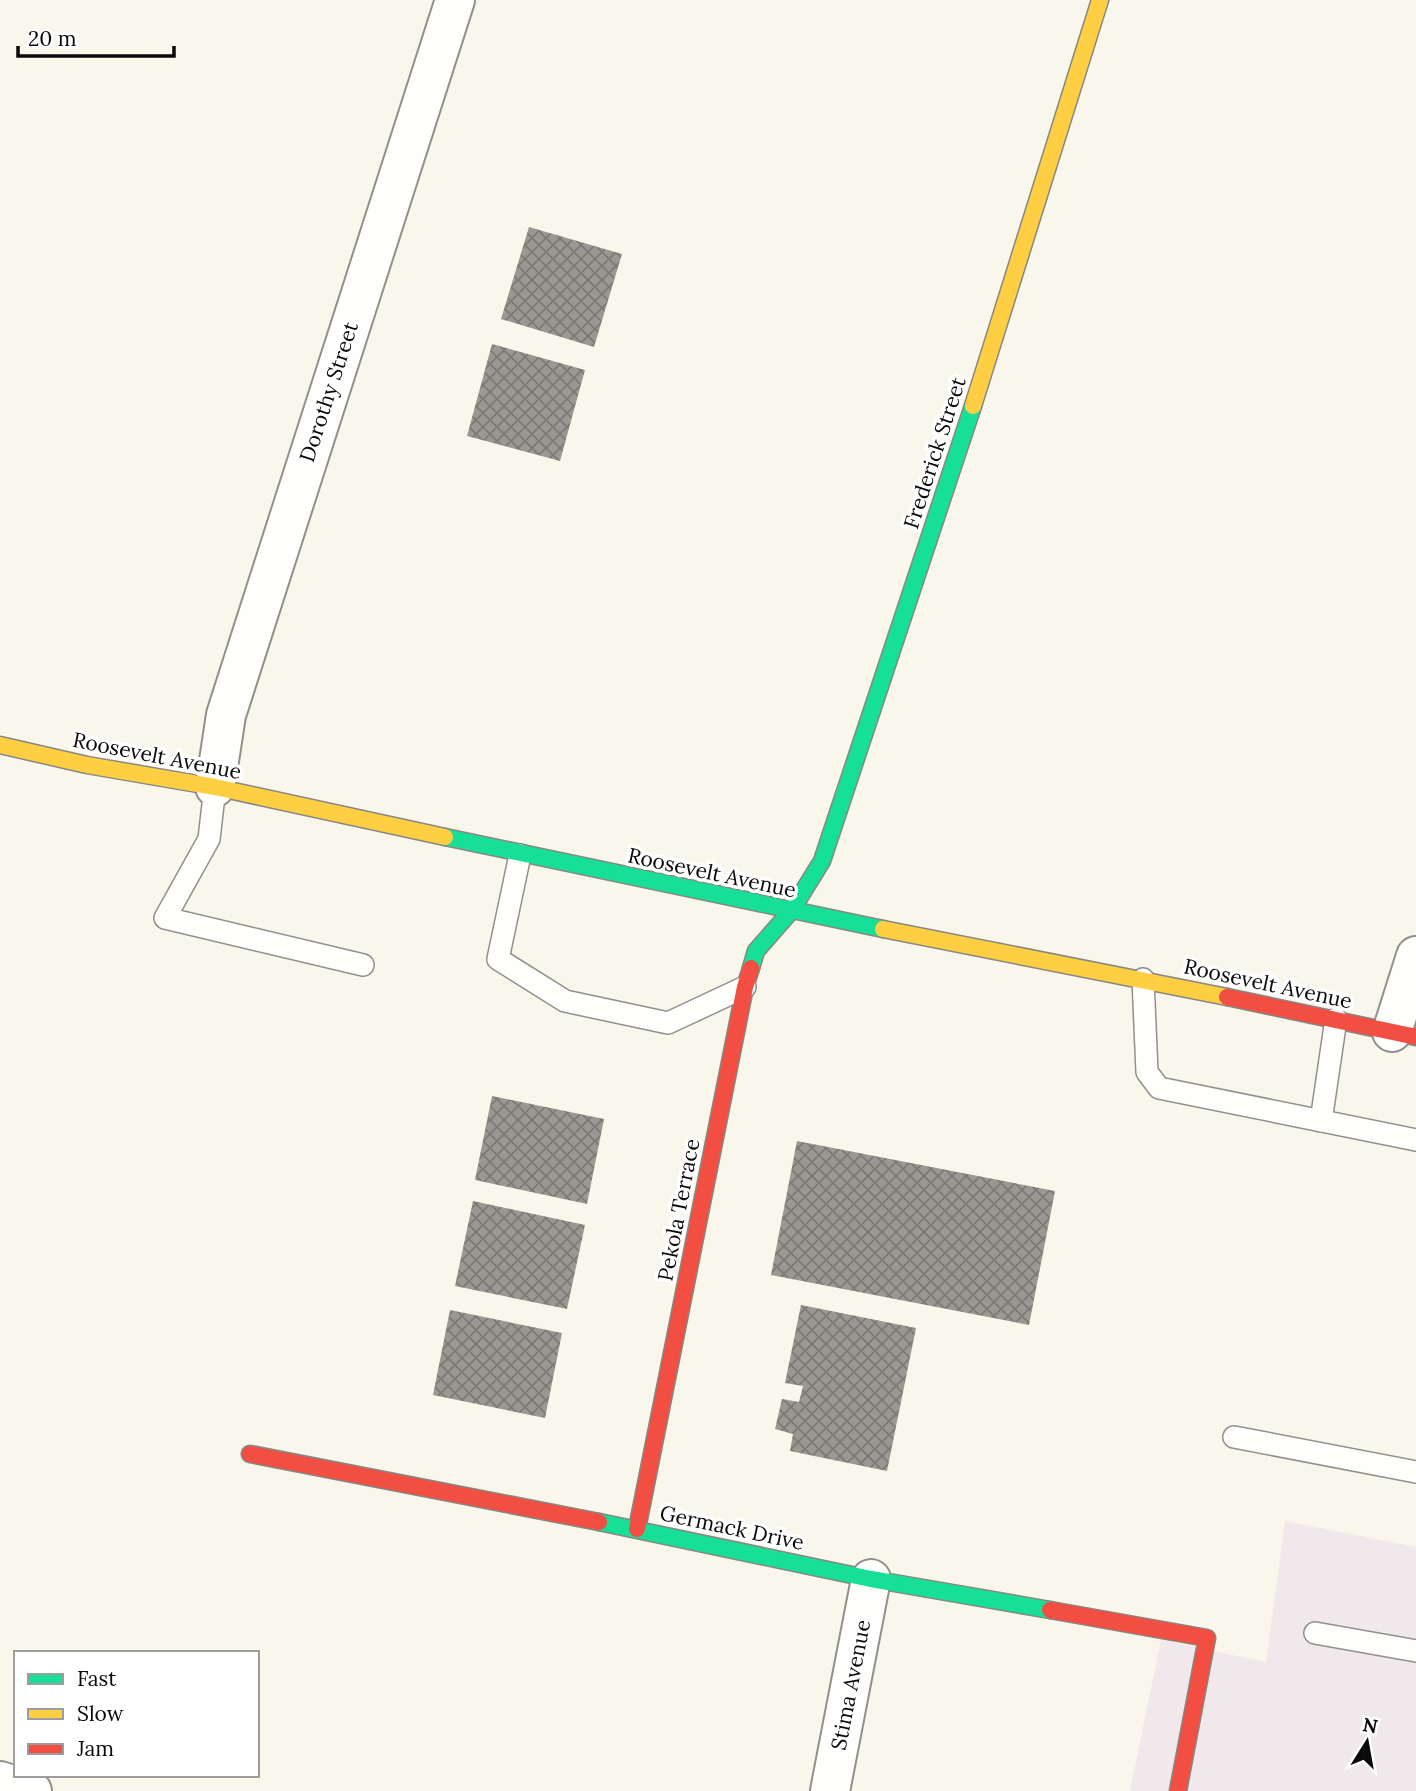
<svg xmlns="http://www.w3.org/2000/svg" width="1416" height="1791" font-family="Lora,serif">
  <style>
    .industrial { fill: #f0e8eb }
    .building { fill: url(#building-cross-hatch) }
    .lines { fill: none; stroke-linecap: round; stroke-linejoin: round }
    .lane-casing { stroke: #92908c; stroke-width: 24 }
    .street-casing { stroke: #92908c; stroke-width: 42 }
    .fast-casing { stroke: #888782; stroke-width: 19 }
    .slow-casing { stroke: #888782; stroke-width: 19 }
    .jam-casing { stroke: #888782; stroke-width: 19 }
    .lane { stroke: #fefefc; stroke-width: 21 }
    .street { stroke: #fefefc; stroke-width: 38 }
    .fast { stroke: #16e098; stroke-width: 16 }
    .slow { stroke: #ffcf43; stroke-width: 16 }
    .jam { stroke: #f24e42; stroke-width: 16 }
    .labels { text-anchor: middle; stroke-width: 7; stroke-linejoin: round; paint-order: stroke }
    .street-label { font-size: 21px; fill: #0a0a0a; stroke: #fff }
  </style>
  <defs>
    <pattern id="building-cross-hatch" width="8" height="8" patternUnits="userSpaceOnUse" patternTransform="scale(1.75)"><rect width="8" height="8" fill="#9b9893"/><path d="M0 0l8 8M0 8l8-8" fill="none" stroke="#7d7a76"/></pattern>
  </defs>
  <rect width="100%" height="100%" fill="#f9f6ec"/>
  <polygon class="industrial" points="1285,1521 1416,1547 1416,1791 1130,1791 1161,1640 1266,1662"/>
  <g class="building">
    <polygon points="529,227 622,254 594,347 501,319"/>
    <polygon points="492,344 585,370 560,461 467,436"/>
    <polygon points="492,1096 604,1119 587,1204 475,1180"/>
    <polygon points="797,1141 1055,1191 1029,1325 771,1275"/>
    <polygon points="473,1201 585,1225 567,1309 455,1286"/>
    <polygon points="801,1305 916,1328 887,1471 790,1451 793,1434 775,1429 782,1399 799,1402 803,1386 785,1383"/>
    <polygon points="450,1310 562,1333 545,1418 433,1395"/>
  </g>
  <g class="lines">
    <g class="lane-casing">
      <g id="lane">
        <polyline points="215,787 209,839 165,918 363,965"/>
        <polyline points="520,855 498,959 565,1001 668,1023 745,987"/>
        <polyline points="1143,979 1147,1072 1159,1088 1416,1140"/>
        <polyline points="1321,1121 1336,1019"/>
        <polyline points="1234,1437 1416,1472"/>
        <polyline points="1315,1633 1416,1651"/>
      </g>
    </g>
    <g class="street-casing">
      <g id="street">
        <polyline points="215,787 226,715 455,0"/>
        <polyline points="1392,1032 1416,956"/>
        <polyline points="0,1781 32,1791"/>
        <polyline points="830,1791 871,1579"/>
      </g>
    </g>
    <g class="fast-casing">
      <g id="fast">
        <polyline points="445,837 883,929"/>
        <polyline points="751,968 756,951 791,911 822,861 973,406"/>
        <polyline points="599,1522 871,1579 1050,1610"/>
      </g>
    </g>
    <g class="slow-casing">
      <g id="slow">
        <polyline points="973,406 1100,0"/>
        <polyline points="0,745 87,765 215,787 445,837"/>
        <polyline points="883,929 1227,997"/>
      </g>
    </g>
    <g class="jam-casing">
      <g id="jam">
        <polyline points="1227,997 1416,1037"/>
        <polyline points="250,1454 599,1522"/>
        <polyline points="637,1529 745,987 751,968"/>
        <polyline points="1050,1610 1207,1638 1178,1791"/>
      </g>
    </g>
    <use href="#lane" class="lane"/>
    <use href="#street" class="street"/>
    <use href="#fast" class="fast"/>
    <use href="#slow" class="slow"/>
    <use href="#jam" class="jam"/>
  </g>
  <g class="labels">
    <g class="street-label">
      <text transform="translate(329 392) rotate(-72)" y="7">Dorothy Street</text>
      <text transform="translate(935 453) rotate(-72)" y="7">Frederick Street</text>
      <text transform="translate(157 756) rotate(11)" y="7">Roosevelt Avenue</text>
      <text transform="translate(712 873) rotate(12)" y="7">Roosevelt Avenue</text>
      <text transform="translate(1268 984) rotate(12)" y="7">Roosevelt Avenue</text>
      <text transform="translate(679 1210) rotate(-79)" y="7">Pekola Terrace</text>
      <text transform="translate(732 1528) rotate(12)" y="7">Germack Drive</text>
      <text transform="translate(851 1685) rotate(-79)" y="7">Stima Avenue</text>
    </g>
  </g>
  <rect x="14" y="1651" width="245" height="126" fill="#ffffff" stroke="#9d9d9d" stroke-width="2"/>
  <rect x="28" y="1674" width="35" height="10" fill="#16e098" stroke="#9d9d9d" stroke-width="2"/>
  <text x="77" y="1686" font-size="21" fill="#0a0a0a">Fast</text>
  <rect x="28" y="1709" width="35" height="10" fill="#ffcf43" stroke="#9d9d9d" stroke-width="2"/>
  <text x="77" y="1721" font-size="21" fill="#0a0a0a">Slow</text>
  <rect x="28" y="1744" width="35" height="10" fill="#f24e42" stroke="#9d9d9d" stroke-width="2"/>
  <text x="77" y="1756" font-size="21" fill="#0a0a0a">Jam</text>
  <g transform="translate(1367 1742) rotate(11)" stroke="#ffffff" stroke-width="5" paint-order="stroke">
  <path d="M0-5L12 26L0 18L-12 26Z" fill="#0a0a0a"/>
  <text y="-10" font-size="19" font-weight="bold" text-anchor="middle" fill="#0a0a0a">N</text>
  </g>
  <path d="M18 46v10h156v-10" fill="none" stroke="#0a0a0a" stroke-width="3.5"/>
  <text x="28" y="46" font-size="21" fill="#0a0a0a" stroke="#ffffff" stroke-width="5" paint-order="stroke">20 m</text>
</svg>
